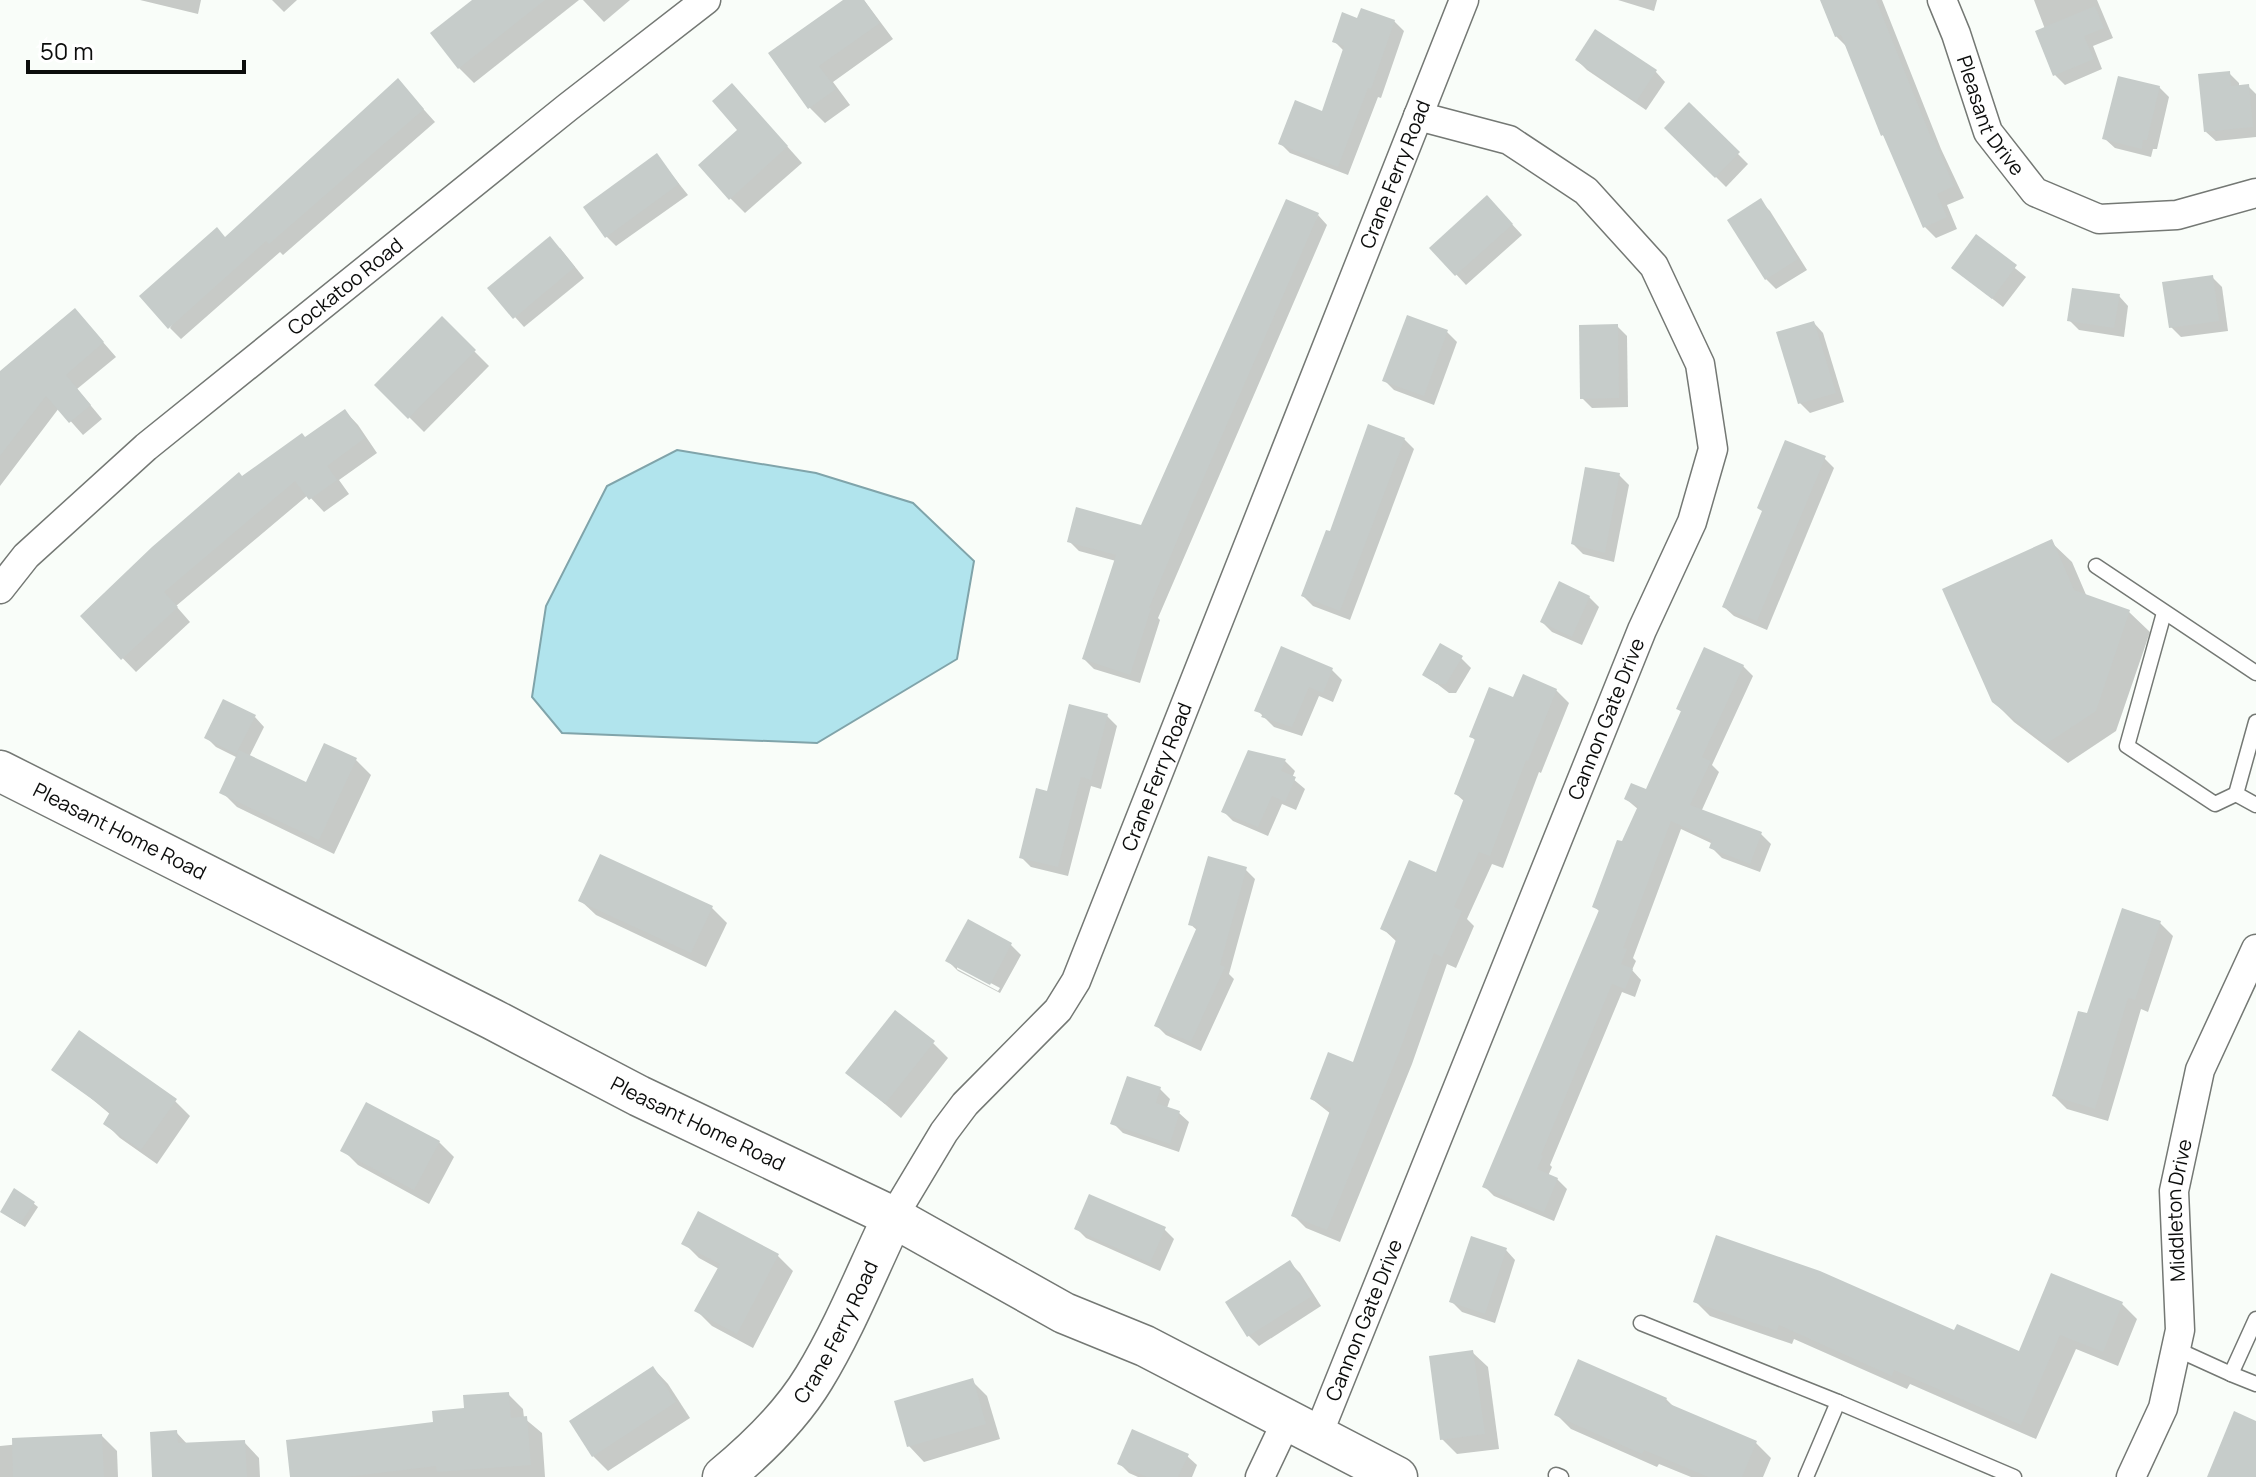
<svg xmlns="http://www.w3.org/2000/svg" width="2256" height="1477" font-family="Manrope,sans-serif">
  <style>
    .water { fill: #b1e4ed; stroke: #80a4aa; stroke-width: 2 }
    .shadow { fill: #0003; fill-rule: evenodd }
    .building { fill: #c6ccca }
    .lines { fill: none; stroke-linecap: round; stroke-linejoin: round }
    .lane-casing { stroke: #747874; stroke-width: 17 }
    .street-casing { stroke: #747874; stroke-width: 31 }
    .secondary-casing { stroke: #747874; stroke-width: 43 }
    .lane { stroke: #fff; stroke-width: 14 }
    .street { stroke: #fff; stroke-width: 28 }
    .secondary { stroke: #fff; stroke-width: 40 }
    .labels { text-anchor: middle; stroke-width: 6; stroke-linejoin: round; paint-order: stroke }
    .street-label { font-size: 20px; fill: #0c0d0c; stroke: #fff }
  </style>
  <rect width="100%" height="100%" fill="#f9fdf9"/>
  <polygon class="water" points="677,450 816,473 913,503 974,561 957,659 817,743 562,733 532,697 546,606 607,486"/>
  <g class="shadow">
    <polygon points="140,0 201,0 198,14"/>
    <polygon points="272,0 297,0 284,12"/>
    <polygon points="475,0 579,0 474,83 459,68"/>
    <polygon points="583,0 630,0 604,22"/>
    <polygon points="847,0 864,0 893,39 833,82 850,105 825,123 810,108 771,53"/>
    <polygon points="1618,0 1657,0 1654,11"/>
    <polygon points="1822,0 1882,0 1941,149 1964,198 1947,205 1957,229 1936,238 1924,226 1887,139 1883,135 1848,48 1836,36"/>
    <polygon points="2034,0 2097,0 2113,38 2093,46 2102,69 2065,85 2055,75 2045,29"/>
    <polygon points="1359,20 1394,21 1404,31 1381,98 1378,97 1348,175 1290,153 1280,143 1324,113 1345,52 1334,41"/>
    <polygon points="1577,60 1656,72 1665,82 1646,110 1587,70"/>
    <polygon points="2229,73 2239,83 2239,87 2248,86 2256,94 2256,137 2216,141 2206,132"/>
    <polygon points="2159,87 2169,97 2157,149 2153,149 2151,157 2115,148 2105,139"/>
    <polygon points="409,93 435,122 283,255 280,252 181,339 170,328 225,239"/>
    <polygon points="747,101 802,163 745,213 730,198"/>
    <polygon points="1689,105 1748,164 1726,187 1667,128"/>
    <polygon points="657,156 688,195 616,246 606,236"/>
    <polygon points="1760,201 1770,211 1807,270 1776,289 1766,279"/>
    <polygon points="1497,208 1522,235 1466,285 1432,248"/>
    <polygon points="1318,215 1327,225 1158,618 1160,620 1140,683 1094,669 1084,659 1116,561 1079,551 1069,541 1142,527"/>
    <polygon points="1976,237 2026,277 2003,307 1953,268"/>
    <polygon points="560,248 584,278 524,327 515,317"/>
    <polygon points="2212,277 2222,287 2228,331 2181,337 2171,327"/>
    <polygon points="2119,296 2128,306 2124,337 2079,330 2069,320"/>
    <polygon points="75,310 116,357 77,389 102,419 83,435 59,408 0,486 0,397"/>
    <polygon points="442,319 489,366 424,432 377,385"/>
    <polygon points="1814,323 1823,333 1844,402 1810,413 1800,403"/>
    <polygon points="1617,326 1627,336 1628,407 1592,408 1582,398"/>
    <polygon points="1447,332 1457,342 1434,405 1394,390 1385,381"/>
    <polygon points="345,411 358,425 377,453 339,480 349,494 324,512 308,495 176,606 190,622 136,672 82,616 242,478 306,439"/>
    <polygon points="1404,439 1414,449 1350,620 1313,606 1303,596 1331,534"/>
    <polygon points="1824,458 1834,468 1767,630 1734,616 1724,607"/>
    <polygon points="1619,475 1629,485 1614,562 1583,554 1573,544"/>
    <polygon points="2051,542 2072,562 2087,597 2129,612 2150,632 2116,731 2068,763 2014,722 1993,701"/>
    <polygon points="1589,597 1599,607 1582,645 1552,632 1542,622"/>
    <polygon points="1282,649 1332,670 1342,680 1333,702 1319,696 1302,736 1274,727 1257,710"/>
    <polygon points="1461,658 1471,668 1456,693 1449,693 1424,674"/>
    <polygon points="1743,666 1753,676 1712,765 1719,772 1701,812 1761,834 1771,844 1760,872 1722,858 1712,848 1713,844 1681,829 1633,958 1636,961 1632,970 1641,980 1635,997 1622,992 1550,1165 1552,1167 1548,1176 1557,1179 1567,1189 1554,1221 1494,1196 1485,1187 1600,912 1595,907 1639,810 1626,799 1647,791 1683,713 1678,709"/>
    <polygon points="1556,690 1569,703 1541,773 1539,772 1503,868 1492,864 1467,919 1474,926 1456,968 1447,964 1412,1064 1340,1242 1306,1228 1293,1215 1331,1114 1312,1099 1354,1064 1397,942 1382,928 1437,875 1465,802 1456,794 1476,741 1471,736 1514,699"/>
    <polygon points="1107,716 1117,726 1101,789 1091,786 1068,876 1031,867 1021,857 1048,794"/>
    <polygon points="255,717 264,727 249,757 307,785 325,745 356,760 371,775 334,854 237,807 222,792 238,758 216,747 206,737"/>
    <polygon points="1285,761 1295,771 1292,778 1305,789 1296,810 1282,804 1268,836 1233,821 1223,811"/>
    <polygon points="1245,869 1255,879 1229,974 1234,979 1201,1051 1166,1035 1156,1025 1198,931 1190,924"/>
    <polygon points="580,900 712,908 727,923 706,967 596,915"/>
    <polygon points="2123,910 2160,923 2173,936 2148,1012 2141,1009 2108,1121 2067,1109 2054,1096 2088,1016"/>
    <path d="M969,922L1011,945L1021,955L1000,993L958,971L948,961ZM957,965L1000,988L998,991L957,969Z"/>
    <polygon points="933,1043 948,1058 901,1118 848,1072"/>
    <polygon points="80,1089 175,1101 190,1116 157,1164 120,1138 105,1123 111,1115"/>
    <polygon points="1160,1089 1170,1099 1167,1108 1179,1113 1189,1122 1179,1152 1123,1133 1113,1123"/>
    <polygon points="439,1142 454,1157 429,1204 358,1165 343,1150"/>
    <polygon points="33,1203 38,1207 25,1227 6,1215"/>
    <polygon points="1076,1228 1164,1229 1174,1239 1160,1271 1086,1238"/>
    <polygon points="684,1243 778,1256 793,1271 753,1348 712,1326 697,1311 719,1269 699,1258"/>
    <polygon points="1506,1250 1515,1260 1495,1323 1462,1312 1452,1302"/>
    <polygon points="1290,1263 1300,1273 1321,1306 1259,1346 1249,1336 1228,1302"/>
    <polygon points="1695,1301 1955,1333 2020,1354 2122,1304 2137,1319 2118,1366 2076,1349 2036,1439 1910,1384 1907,1389 1794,1339 1792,1344 1710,1316"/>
    <polygon points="1472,1352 1488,1367 1499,1449 1457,1454 1442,1439"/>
    <polygon points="653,1368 668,1384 690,1418 608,1471 593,1456"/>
    <polygon points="972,1381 987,1396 1000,1439 924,1462 909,1446 896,1403"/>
    <polygon points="508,1394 523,1409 524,1418 542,1433 545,1477 293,1477 435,1424"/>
    <polygon points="1666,1399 1675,1408 1756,1443 1771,1458 1763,1477 1691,1477 1659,1464 1657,1467 1571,1429 1556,1414"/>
    <polygon points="176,1432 188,1445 244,1442 259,1458 260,1477 154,1477"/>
    <polygon points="102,1436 117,1451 118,1477 0,1477 0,1446"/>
    <polygon points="1187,1456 1197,1465 1192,1477 1138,1477 1129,1473 1119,1463"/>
  </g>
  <g class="building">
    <polygon points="472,0 545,0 458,69 430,33"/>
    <polygon points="843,0 864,0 880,23 819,66 836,89 808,109 768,53"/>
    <polygon points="1820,0 1876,0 1932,140 1934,139 1954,186 1937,194 1947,217 1923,228 1883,135 1881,136 1841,35 1835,37"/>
    <polygon points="2095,6 2104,28 2084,36 2094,59 2053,76 2035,31"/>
    <polygon points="1361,8 1395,20 1371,89 1368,88 1338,167 1278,144 1295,100 1322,111 1344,46 1332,42 1342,12 1357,18"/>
    <polygon points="1595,29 1657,70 1636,102 1575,60"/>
    <polygon points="2230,71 2231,86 2249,84 2253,127 2204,132 2198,74"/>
    <polygon points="2118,76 2160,86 2147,140 2143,140 2142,149 2102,139"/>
    <polygon points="398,78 424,109 269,244 266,241 168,329 139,296 217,227 225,237"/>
    <polygon points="732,83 788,146 729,200 698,165 737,130 712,101"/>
    <polygon points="1689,102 1740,152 1715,178 1664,128"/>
    <polygon points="657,153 679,184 605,238 583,207"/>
    <polygon points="1487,195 1513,224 1455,276 1429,248"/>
    <polygon points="1761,198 1798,259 1765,280 1727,220"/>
    <polygon points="1286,199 1319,213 1193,502 1149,608 1151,608 1130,675 1082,659 1116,555 1067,542 1076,507 1141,525"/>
    <polygon points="1976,234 2017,265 1992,299 1951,268"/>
    <polygon points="550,236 575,267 513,319 487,288"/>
    <polygon points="2213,275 2219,321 2169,328 2162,282"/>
    <polygon points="2072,288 2120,294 2114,328 2067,321"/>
    <polygon points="75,308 104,342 66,375 91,405 69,423 46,396 0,456 0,371"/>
    <polygon points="1407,315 1448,330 1424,396 1382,381"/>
    <polygon points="442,316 476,350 408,419 374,385"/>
    <polygon points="1814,321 1836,393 1798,404 1776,332"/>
    <polygon points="1618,324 1619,398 1580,399 1579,325"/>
    <polygon points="345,409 365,438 327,466 337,480 309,500 295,481 164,592 178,607 121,660 80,616 152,547 239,472 242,476 302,433 305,437"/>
    <polygon points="1368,424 1405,438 1340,611 1301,596 1326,530 1330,531"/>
    <polygon points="1785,440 1826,456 1757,621 1722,607 1762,511 1757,508"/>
    <polygon points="1585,467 1620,473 1605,553 1571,544"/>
    <polygon points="2052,539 2074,590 2130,610 2096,711 2046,744 1992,702 1942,589"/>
    <polygon points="1559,581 1590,596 1572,637 1540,622"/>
    <polygon points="1440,643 1463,656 1446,684 1437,684 1422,675"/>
    <polygon points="1281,646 1333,668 1323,693 1309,687 1292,727 1261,717 1263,714 1254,711"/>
    <polygon points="1704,647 1744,665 1702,757 1711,761 1690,805 1762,832 1750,864 1709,848 1712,840 1671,821 1623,948 1627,949 1621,964 1633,969 1625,989 1612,984 1541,1155 1543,1156 1537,1169 1558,1178 1544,1212 1482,1187 1599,910 1592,907 1617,840 1622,841 1638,806 1624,799 1631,783 1646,789 1681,711 1676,709"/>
    <polygon points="1523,674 1557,689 1528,761 1526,760 1490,856 1479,852 1454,907 1462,911 1442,957 1434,953 1400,1050 1327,1230 1291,1216 1331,1108 1310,1099 1328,1052 1353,1062 1397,937 1380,929 1409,860 1436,872 1464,798 1454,794 1475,739 1469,737 1489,687 1513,697"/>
    <polygon points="223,699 256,715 236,754 204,738"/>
    <polygon points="1069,704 1108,714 1091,780 1081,777 1058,867 1019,858 1036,788 1047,791"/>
    <polygon points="324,743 357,758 319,840 219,793 239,750 306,782"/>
    <polygon points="1248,750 1286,759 1281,771 1296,777 1285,802 1272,796 1258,827 1221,812"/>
    <polygon points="600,854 713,906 691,953 578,901"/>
    <polygon points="1208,856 1247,867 1220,965 1225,967 1191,1042 1154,1026 1197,927 1188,925"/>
    <polygon points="2122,908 2161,921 2135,1000 2128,998 2095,1109 2052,1096 2078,1011 2087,1013"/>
    <polygon points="968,919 1012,943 990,985 945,961"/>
    <polygon points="895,1010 935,1041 885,1104 845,1073"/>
    <polygon points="79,1030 177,1099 141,1150 103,1124 110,1112 51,1070"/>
    <polygon points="1127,1076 1161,1087 1156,1103 1180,1111 1170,1144 1110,1124"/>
    <polygon points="366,1102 440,1141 414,1190 340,1151"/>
    <polygon points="14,1188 35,1202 20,1224 0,1212"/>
    <polygon points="1089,1194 1166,1227 1150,1263 1074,1229"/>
    <polygon points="698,1211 779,1254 737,1334 694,1311 720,1264 681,1244"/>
    <polygon points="1716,1235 1820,1271 1954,1330 1957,1324 2019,1351 2051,1273 2123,1302 2103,1352 2060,1335 2021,1425 1894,1370 1892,1376 1779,1325 1777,1331 1693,1302"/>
    <polygon points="1471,1236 1507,1248 1485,1314 1449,1302"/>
    <polygon points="1290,1260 1312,1296 1247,1337 1225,1302"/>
    <polygon points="1473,1350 1485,1434 1440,1440 1429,1356"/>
    <polygon points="1578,1359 1667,1398 1665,1402 1757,1441 1742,1477 1708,1477 1644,1450 1642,1454 1554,1415"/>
    <polygon points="653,1366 676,1402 592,1457 569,1421"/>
    <polygon points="973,1378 986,1424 907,1447 894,1401"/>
    <polygon points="509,1392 511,1418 527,1416 531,1465 437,1472 436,1466 346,1477 290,1477 286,1440 433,1422 432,1411 464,1408 463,1395"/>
    <polygon points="2234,1411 2256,1421 2256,1477 2207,1477"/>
    <polygon points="1132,1429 1189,1454 1178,1477 1147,1477 1117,1464"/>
    <polygon points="177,1430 178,1443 245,1440 247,1477 152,1477 150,1432"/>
    <polygon points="102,1434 104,1477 13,1477 12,1438"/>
  </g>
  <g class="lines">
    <g class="lane-casing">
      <g id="lane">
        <polyline points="2096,566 2256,673"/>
        <polyline points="2164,613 2127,746 2215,804 2236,794"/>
        <polyline points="2256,722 2236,794 2256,805"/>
        <polyline points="1641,1323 1838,1402 1806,1477"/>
        <polyline points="2176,1349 2231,1374 2256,1319"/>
        <polyline points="2231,1374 2256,1384"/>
        <polyline points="1838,1402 2014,1477"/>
        <polyline points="1556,1475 1561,1477"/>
      </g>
    </g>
    <g class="street-casing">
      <g id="street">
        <path id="s1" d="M1942,0L1956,34L1988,132L2035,192L2099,219L2177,215L2256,193"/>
        <path id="s2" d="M0,589L26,556L146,447L568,107L706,0"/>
        <path id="s3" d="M893,1217L944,1132L965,1104L1058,1010L1076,981L1464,0"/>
        <path id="s4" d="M1317,1437L1642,630L1692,522L1713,449L1700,364L1654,266L1586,191L1509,140L1418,116"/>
        <polyline points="1260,1477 1287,1420"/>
        <path id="s5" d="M2131,1477L2163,1408L2180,1330L2174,1191L2200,1070L2256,949"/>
      </g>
    </g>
    <g class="secondary-casing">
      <g id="secondary">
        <path id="s6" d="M0,771L492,1019L639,1096L893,1217L1064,1313L1145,1346L1397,1477"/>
        <path id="s7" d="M723,1477C757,1449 791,1416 814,1378C845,1327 867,1271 893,1217"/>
      </g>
    </g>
    <use href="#lane" class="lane"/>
    <use href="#street" class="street"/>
    <use href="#secondary" class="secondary"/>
  </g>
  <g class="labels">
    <g class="street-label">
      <text dy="7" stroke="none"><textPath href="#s1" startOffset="126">Pleasant Drive</textPath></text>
      <text dy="7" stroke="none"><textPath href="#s3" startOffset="1168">Crane Ferry Road</textPath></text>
      <text dy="7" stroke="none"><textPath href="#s2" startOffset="460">Cockatoo Road</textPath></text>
      <text dy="7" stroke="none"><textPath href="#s4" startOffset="774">Cannon Gate Drive</textPath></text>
      <text dy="7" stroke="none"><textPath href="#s3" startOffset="520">Crane Ferry Road</textPath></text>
      <text dy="7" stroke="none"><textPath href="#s6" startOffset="134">Pleasant Home Road</textPath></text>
      <text dy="7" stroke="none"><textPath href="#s6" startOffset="782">Pleasant Home Road</textPath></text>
      <text dy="7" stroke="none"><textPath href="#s5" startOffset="276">Middleton Drive</textPath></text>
      <text dy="7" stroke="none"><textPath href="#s4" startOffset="126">Cannon Gate Drive</textPath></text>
      <text dy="7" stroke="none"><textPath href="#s7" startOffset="186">Crane Ferry Road</textPath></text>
    </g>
  </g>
  <path d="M28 60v12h216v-12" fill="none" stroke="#0c0d0c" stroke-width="4"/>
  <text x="40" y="60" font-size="24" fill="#0c0d0c" stroke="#ffffff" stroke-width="6" paint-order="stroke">50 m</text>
</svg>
